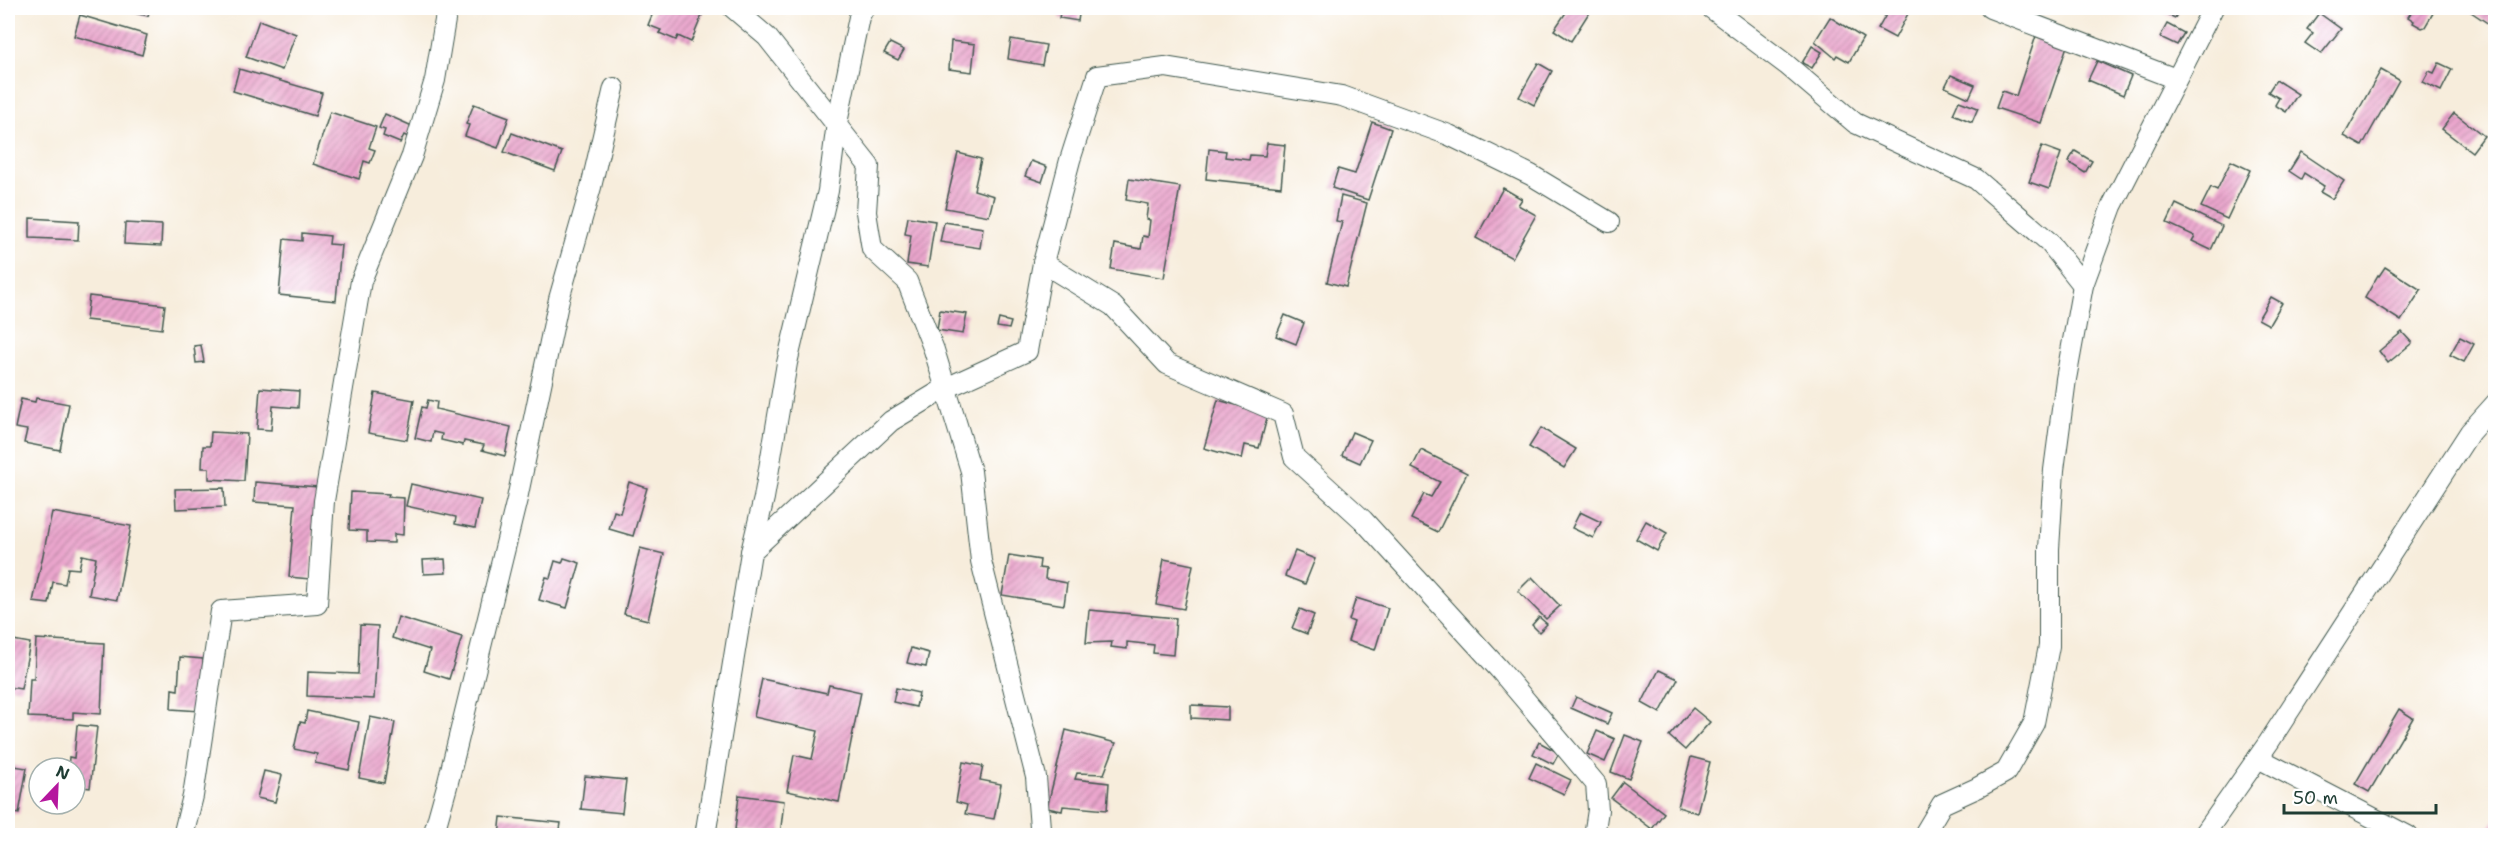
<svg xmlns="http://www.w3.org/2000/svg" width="2503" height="843" font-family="'Shantell Sans',sans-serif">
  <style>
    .building { fill: url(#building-hatch) }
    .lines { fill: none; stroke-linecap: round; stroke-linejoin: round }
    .street-casing { stroke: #3f574d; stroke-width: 22 }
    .street { stroke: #fff; stroke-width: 20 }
  </style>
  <defs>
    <pattern id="building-hatch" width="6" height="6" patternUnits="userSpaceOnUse" patternTransform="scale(1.5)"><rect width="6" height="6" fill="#eba6cd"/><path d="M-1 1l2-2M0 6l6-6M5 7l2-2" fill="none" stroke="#be88a7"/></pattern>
  </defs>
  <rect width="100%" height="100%" fill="#fff"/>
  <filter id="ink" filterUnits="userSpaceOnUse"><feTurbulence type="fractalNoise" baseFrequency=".0167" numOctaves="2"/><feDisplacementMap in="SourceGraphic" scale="12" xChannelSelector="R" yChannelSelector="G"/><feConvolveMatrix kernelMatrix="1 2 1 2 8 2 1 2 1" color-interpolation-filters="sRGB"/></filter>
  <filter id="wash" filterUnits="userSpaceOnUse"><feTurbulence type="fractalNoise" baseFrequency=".008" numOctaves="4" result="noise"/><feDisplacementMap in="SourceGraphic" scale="24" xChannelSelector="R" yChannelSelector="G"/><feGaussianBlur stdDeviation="1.35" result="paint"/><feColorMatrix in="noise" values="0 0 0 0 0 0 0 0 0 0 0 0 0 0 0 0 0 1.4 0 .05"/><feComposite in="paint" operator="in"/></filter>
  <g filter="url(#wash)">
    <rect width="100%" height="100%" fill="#f7eddc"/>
    <g id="blocks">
      <g class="building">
        <polygon points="112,8 150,8 148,16"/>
        <polygon points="655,8 705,8 691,42 678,36 676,40 659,33 661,30 648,25"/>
        <polygon points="1061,8 1080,8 1078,21 1059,18"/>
        <polygon points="1569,8 1592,8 1571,41 1554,30"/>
        <polygon points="1890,8 1911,8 1895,38 1878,29"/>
        <polygon points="2154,8 2180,8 2175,18"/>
        <polygon points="2414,8 2436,8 2425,27 2422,28 2413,23 2414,21 2408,17"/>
        <polygon points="2470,8 2496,8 2496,13 2489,24 2468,10"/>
        <polygon points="2319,13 2341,29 2321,54 2305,43 2313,33 2307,29"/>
        <polygon points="80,15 147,35 142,55 74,36"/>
        <polygon points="1830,17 1863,38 1849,62 1837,55 1835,58 1815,41"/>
        <polygon points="259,20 296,34 282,70 246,57"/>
        <polygon points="2167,24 2184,33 2177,45 2160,37"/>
        <polygon points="2036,36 2067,46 2041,123 1996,108 2002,91 2016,96"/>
        <polygon points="1011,39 1046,45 1042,65 1008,59"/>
        <polygon points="951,41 975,44 972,72 949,69"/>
        <polygon points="890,43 904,50 898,60 884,53"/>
        <polygon points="1812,46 1822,52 1812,68 1802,63"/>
        <polygon points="2097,61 2131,76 2123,95 2088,80"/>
        <polygon points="1538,63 1552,71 1534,105 1519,97"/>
        <polygon points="2439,63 2452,69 2441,91 2423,82 2429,71 2434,73"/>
        <polygon points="239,69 322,93 315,116 233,91"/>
        <polygon points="2381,70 2399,80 2362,146 2344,136"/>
        <polygon points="1951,75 1975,85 1969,98 1945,87"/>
        <polygon points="2276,80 2298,94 2286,112 2275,105 2279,98 2268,92"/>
        <polygon points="1959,101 1978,108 1972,122 1953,114"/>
        <polygon points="474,104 509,117 498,148 465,136 469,125 466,124"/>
        <polygon points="330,112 376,127 369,148 375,150 370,163 364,161 359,179 313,164"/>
        <polygon points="2454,113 2484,136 2472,152 2442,129"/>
        <polygon points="385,114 412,126 408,137 404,135 400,143 383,136 385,130 379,128"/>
        <polygon points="1372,122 1391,129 1368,200 1332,188 1338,169 1355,174"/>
        <polygon points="512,133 562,152 555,171 504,152"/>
        <polygon points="1267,143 1285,145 1281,187 1206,179 1209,149 1226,151 1225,157 1249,160 1250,155 1265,156"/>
        <polygon points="2042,146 2061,153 2049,189 2029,182"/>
        <polygon points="2075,151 2092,161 2085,173 2068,162"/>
        <polygon points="2301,152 2344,181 2332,199 2320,192 2324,186 2304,173 2301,179 2289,171"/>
        <polygon points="958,153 981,159 974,190 994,196 989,216 945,208"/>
        <polygon points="1031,161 1047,167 1042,182 1025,176"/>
        <polygon points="2231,161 2250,170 2227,219 2201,207 2211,187 2217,190"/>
        <polygon points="1129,179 1180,187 1164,278 1111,269 1115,244 1141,249 1143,236 1148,237 1150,220 1146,219 1148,204 1126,200"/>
        <polygon points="1503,188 1522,199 1518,205 1536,215 1512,258 1476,238"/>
        <polygon points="1341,196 1367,203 1346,287 1327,282 1342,222 1336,221"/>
        <polygon points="2176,204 2222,226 2211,250 2192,241 2195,236 2167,223"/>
        <polygon points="908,217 935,221 928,267 907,264 911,235 905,234"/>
        <polygon points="30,218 79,221 78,240 30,238"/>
        <polygon points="944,222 983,228 980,248 940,242"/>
        <polygon points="125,223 162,225 161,246 124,244"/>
        <polygon points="302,233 330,236 329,244 341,245 336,301 279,295 284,239 302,241"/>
        <polygon points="2385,267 2421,290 2401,321 2365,298 2378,275 2379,276"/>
        <polygon points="89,296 165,305 162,329 86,320"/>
        <polygon points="2271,297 2282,303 2269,325 2258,319"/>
        <polygon points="940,310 967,314 963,334 937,330"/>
        <polygon points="1285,315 1304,323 1296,344 1276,336"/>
        <polygon points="999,319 1011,322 1009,329 997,327"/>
        <polygon points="2402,332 2412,343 2388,363 2379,351"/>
        <polygon points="2460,337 2474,344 2464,362 2450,355"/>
        <polygon points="201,345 204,362 196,363 194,346"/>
        <polygon points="260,388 299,391 298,408 273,406 271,430 257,429"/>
        <polygon points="375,393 414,400 407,440 368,433"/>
        <polygon points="36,398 69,404 60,450 24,443 27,430 15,428 21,399 35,402"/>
        <polygon points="428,400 437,402 436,409 511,427 505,456 482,450 484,445 464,441 463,445 441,440 442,434 433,432 431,442 415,438 422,407 426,408"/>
        <polygon points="1218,400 1268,414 1259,448 1245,445 1242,459 1204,448"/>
        <polygon points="1541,428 1576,449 1564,468 1529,447"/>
        <polygon points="211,432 247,434 244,481 209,479 209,468 202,468 203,446 210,446"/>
        <polygon points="1352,432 1371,440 1360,463 1342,455"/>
        <polygon points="1421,450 1467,473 1438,532 1411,519 1424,494 1431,497 1440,482 1412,468"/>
        <polygon points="255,482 318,487 310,579 289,577 295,505 254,502"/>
        <polygon points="629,482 647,488 633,536 609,529 614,511 620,513"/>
        <polygon points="411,484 481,500 475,528 455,524 456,517 406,506"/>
        <polygon points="224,488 225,507 176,509 175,489"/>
        <polygon points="351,492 389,494 388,497 404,498 403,535 394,534 394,543 367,542 367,531 349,530"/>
        <polygon points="52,512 131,526 117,600 89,595 96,558 82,555 79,569 68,568 65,584 53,582 49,604 33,602"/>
        <polygon points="1580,512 1601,522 1593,538 1572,528"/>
        <polygon points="1646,521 1667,533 1657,551 1636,539"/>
        <polygon points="640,548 664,554 648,620 624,614"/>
        <polygon points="1295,551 1315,559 1305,584 1285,576"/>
        <polygon points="1009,555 1040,560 1039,568 1046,569 1045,579 1067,583 1064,605 1002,595"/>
        <polygon points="564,558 580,563 567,608 539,600 546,577 550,578 555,561 562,563"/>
        <polygon points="445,559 446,573 424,574 423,560"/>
        <polygon points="1164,559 1193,565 1184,609 1156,604"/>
        <polygon points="1532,577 1560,606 1546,619 1518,591"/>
        <polygon points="1356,598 1388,608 1375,650 1348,641 1354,622 1349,620"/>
        <polygon points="1300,609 1314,615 1307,634 1292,628"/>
        <polygon points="1089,610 1176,618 1173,655 1153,653 1154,645 1127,642 1127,649 1111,647 1112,642 1086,643"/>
        <polygon points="398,617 462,637 449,679 424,671 430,650 392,638"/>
        <polygon points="1539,617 1547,624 1539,632 1532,625"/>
        <polygon points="360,625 378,626 374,699 307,696 308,672 358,674"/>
        <polygon points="8,639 30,643 21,689 8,687"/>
        <polygon points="36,639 104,643 101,714 73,712 73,719 28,717 30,679 34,679"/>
        <polygon points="911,648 929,653 926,667 907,663"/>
        <polygon points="180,657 203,659 200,711 171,709 172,689 178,690"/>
        <polygon points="1659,670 1678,679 1660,713 1642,703"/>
        <polygon points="762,679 827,693 829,685 861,692 839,802 787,791 794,755 812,759 818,731 754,717"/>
        <polygon points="896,688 919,693 916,707 893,702"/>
        <polygon points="1576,697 1612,713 1607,724 1571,708"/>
        <polygon points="1191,705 1228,707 1228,720 1191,718"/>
        <polygon points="1693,708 1710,722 1685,750 1669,736"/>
        <polygon points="2399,709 2413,718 2369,792 2355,784"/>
        <polygon points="307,711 359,722 349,770 315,763 317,754 294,749 300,722 305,723"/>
        <polygon points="370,717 395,722 384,783 359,778"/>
        <polygon points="77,725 97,727 90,788 75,786 75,768 68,768 69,757 74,758"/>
        <polygon points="1066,730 1116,743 1104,774 1077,773 1075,779 1109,783 1107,810 1063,806 1062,811 1047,808"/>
        <polygon points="1597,731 1615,739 1605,762 1587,754"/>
        <polygon points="1625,735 1643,742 1629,779 1611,772"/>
        <polygon points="1539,742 1559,753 1553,764 1533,754"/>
        <polygon points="1691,757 1710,762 1697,813 1678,807"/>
        <polygon points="963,762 983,766 980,780 1001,784 994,819 965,814 967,805 956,802"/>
        <polygon points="1536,763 1571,780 1564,794 1529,778"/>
        <polygon points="8,765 27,768 19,814 8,812"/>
        <polygon points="264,771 282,775 275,802 257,798"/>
        <polygon points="585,776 626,780 622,813 581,809"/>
        <polygon points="1623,782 1664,813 1652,829 1611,798"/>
        <polygon points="739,795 784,801 780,836 735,830"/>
        <polygon points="501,817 561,823 559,836 499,836"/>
        <polygon points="2496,818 2496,836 2484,836"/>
      </g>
    </g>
  </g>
  <g filter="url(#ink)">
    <use href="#blocks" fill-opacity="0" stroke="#3f574d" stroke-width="1.5"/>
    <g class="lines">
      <g class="street-casing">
        <g id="street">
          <polyline points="733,8 767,37 869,166 866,212 872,249 907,281 934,350 971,471 981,561 1036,777 1040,828 1038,836"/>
          <polyline points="1711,8 1787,65 1855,123 1976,179 2049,242 2083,285"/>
          <polyline points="1990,8 2176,79"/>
          <polyline points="1043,263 1113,306 1167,364 1283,414 1294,457 1363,520 1499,669 1596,784 1598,810 1594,836"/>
          <polyline points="751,552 891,421 944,389 1027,351 1043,263 1070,160 1097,76 1165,67 1342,96 1449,135 1531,175 1609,222"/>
          <polyline points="2258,758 2408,836"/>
          <polyline points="183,836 193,796 221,611 317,604 324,501 361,281 412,156 435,80 447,8"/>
          <polyline points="433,836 447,786 517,499 559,299 591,187 614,88"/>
          <polyline points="705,836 751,552 764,498 787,363 828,191 837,123 859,17 864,8"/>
          <polyline points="1923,836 1942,804 1977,788 2006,772 2034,723 2049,646 2049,549 2054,470 2066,379 2083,285 2112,206 2213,8"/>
          <polyline points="2203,836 2269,742 2470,432 2496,403"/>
        </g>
      </g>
      <use href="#street" class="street"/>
    </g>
  </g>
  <rect width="2503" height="843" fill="none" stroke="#fff" stroke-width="30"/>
  <g transform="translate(57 786) rotate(23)"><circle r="28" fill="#ffffff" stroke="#a5b1ae" stroke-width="1.5"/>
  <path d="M0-4.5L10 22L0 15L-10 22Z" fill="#b5179e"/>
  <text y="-9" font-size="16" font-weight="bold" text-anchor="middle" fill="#1f3d34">N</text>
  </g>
  <path d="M2284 804v9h152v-9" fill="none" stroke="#1f3d34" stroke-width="3"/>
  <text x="2293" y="804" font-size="18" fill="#1f3d34" stroke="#ffffff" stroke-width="4.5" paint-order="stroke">50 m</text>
</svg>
